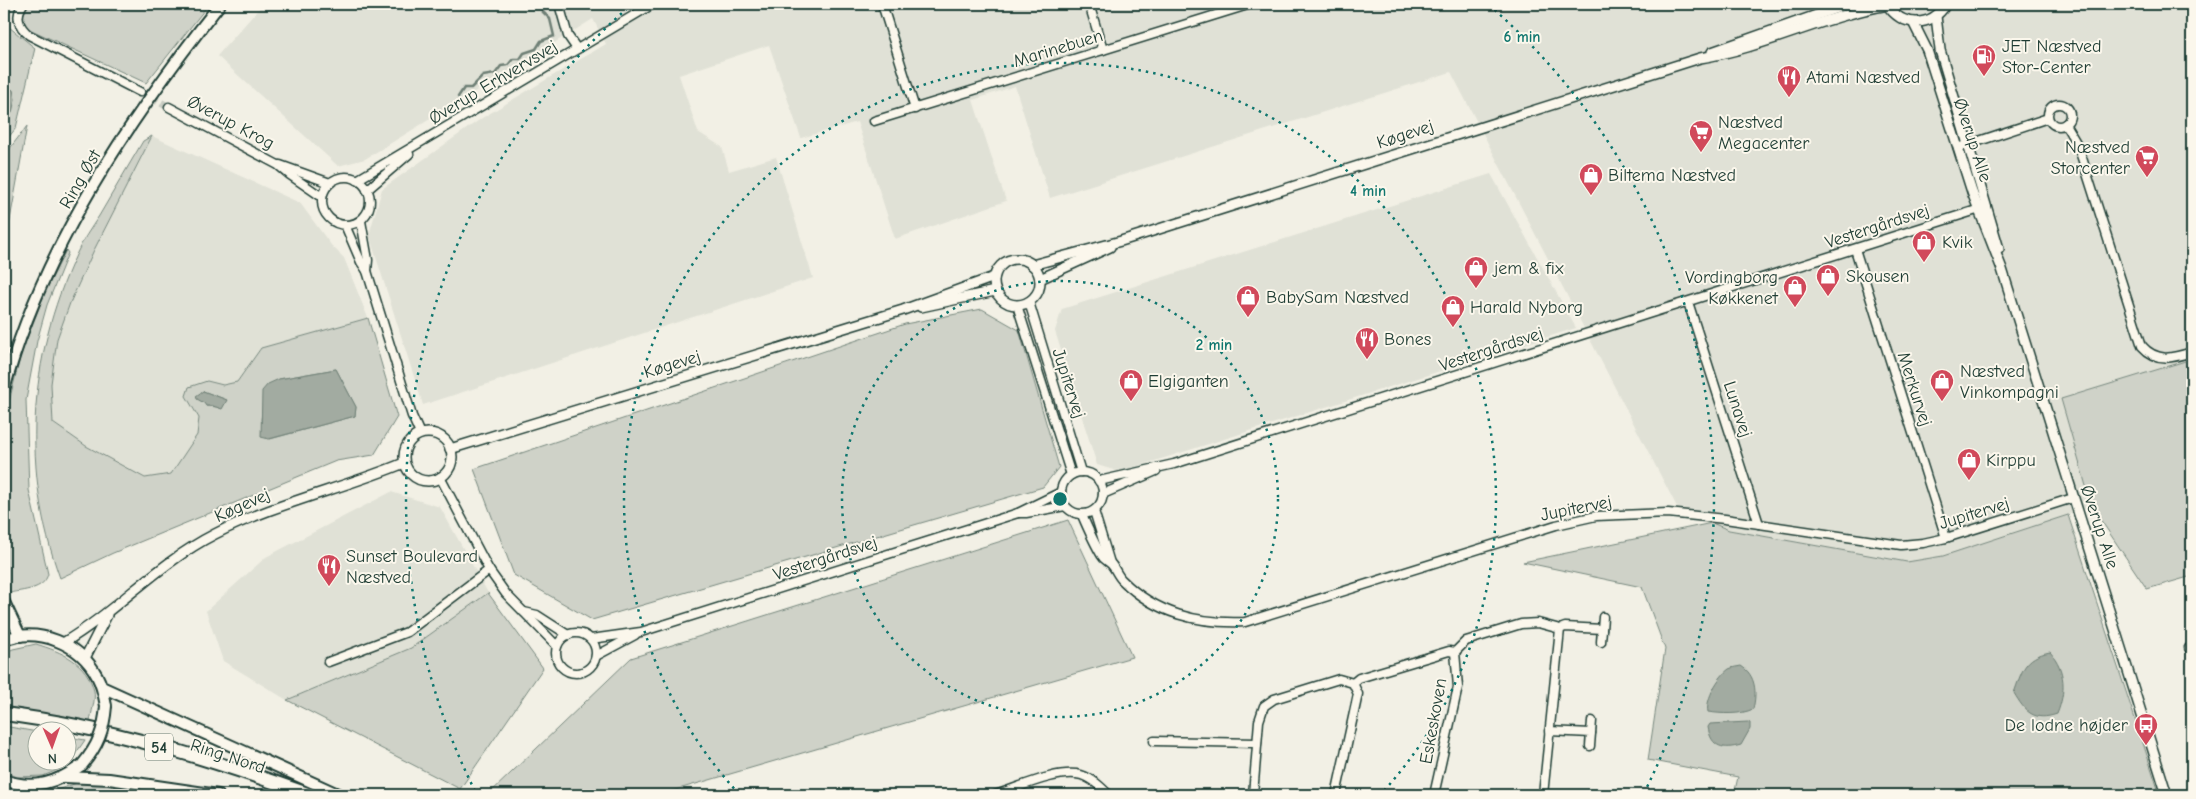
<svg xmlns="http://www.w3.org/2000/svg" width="2196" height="799" font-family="'Comic Neue',sans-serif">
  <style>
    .built { fill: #e0e1d6 }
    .green { fill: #cfd2c8; stroke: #77887e; fill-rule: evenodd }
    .water { fill: #a2aba1; stroke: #6e7f75 }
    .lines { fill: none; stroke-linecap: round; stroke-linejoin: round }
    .stream { stroke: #6e7f75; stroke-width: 2.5 }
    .minor-tunnel { stroke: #c8ccc2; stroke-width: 8; stroke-dasharray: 8 4; stroke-linecap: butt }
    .minor-casing { stroke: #1f3d34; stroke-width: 11 }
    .tertiary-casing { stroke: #1f3d34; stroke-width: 12 }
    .secondary-casing { stroke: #1f3d34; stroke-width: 14 }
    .trunk-casing { stroke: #1f3d34; stroke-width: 16 }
    .minor { stroke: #fbf7ec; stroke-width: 8 }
    .tertiary { stroke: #fbf7ec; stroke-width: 9 }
    .secondary { stroke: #fbf7ec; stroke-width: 10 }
    .trunk { stroke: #fbf7ec; stroke-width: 12 }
    .secondary-bridge-casing { stroke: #1f3d34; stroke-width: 14; stroke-linecap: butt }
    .secondary-bridge { stroke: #fbf7ec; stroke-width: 10 }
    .ring { fill: none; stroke: #0f766e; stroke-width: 2.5; stroke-dasharray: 2.5 5 }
    .labels { text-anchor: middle; stroke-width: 4; stroke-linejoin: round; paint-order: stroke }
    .shield { fill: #fbf7ec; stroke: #61756b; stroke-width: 1 }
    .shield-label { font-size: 16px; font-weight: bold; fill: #1f3d34 }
    .poi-label { font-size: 18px; fill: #1f3d34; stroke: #fbf7ec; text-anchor: start }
    .street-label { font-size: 18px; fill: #1f3d34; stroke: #fbf7ec }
    .centre { fill: #0f766e; stroke: #fbf7ec; stroke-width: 2.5 }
    .ring-label { font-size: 15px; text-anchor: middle; font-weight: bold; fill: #0f766e; stroke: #fbf7ec; stroke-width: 4; stroke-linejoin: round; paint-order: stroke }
  </style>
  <rect width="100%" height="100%" fill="#f2f0e5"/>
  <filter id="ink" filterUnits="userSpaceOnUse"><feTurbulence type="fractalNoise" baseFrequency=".02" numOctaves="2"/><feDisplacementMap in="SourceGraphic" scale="10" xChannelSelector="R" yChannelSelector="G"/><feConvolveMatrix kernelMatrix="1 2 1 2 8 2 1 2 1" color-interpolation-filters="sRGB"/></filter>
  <g filter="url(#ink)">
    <g class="built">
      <polygon points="263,4 2192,4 2192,359 2061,399 2092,507 1943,556 1907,562 1729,530 1677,507 1451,72 1050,198 1015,86 973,100 1006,201 895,239 857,122 801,138 769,45 679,75 698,132 722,147 729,171 776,157 813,278 423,405 369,235 382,189 482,118 606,44 593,19 365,159 338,166 217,56"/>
      <polygon points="152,136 300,203 331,245 344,258 368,318 261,348 237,382 223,385 207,381 186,396 199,418 197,435 171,474 145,478 86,446 53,423 51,384 57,339 70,303 93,252"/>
      <polygon points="1491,174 1576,328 1120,472 1097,465 1055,331 1062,309"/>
      <polygon points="391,492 440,507 488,593 411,648 287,700 223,661 206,611 266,557"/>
    </g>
    <g class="green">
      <path d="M29,4H209L146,83L25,27C22,17 24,12 29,4Z"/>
      <polygon points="4,23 35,48 16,128 4,143"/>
      <polygon points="27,126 4,253 4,156"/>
      <path d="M152,136L93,252L70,303L57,339L51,384L53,423L86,446L145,478L171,474L197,435L199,418L186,396L189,387L207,381L223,385L237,382L261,348L368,318L397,417L374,455L336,461L113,553L60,578C21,470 28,359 76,255C82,241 91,228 99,216C114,191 128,166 143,141ZM336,369L356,407L355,416L270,439L261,420L262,412L279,379ZM203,391L227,400L218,407L206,406Z"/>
      <path d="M66,250L68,253L47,305L37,341L26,400L29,490L48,574C44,590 23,590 10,593L4,567V422L21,354L46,290Z"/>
      <polygon points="982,309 1019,330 1059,467 1043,487 592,620 514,575 474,469 905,324"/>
      <polygon points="2192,359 2192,576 2147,589 2092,507 2061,399"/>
      <polygon points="2068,515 2160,795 1734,795 1738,777 1648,760 1665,649 1642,587 1523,562 1712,523 1729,530 1907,562 1943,556"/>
      <polygon points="1068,520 1132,657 658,795 488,795 631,658"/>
      <polygon points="488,593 543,668 460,789 287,700 411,648"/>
      <path d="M36,644C62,652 87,662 94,691C96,699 91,713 90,722L4,708V653L13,649Z"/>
      <polygon points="4,726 37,732 38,762 68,762 68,737 85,740 67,766 43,776 17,777 4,771"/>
      <polygon points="80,782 109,783 198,795 42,795"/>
    </g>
    <g class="water">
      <polygon points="4,85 13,90 15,99 12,113 4,117 7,100 4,94"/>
      <polygon points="336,369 356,407 355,416 269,439 261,437 262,391 268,384 279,379"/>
      <polygon points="203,391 227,400 222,409 213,406 206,406 204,403 197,399 196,396"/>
      <path d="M2050,652C2066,670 2066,692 2057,714C2034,722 2025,712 2014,693C2022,671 2024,657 2050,652Z"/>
      <path d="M1741,666C1756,675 1757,693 1753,709C1741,715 1721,714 1708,712C1705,699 1719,676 1729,669C1733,667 1737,667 1741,666Z"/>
      <path d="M1748,722L1750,723V729L1741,745C1724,750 1711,748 1708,727L1710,724Z"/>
    </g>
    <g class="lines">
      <polyline class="stream" points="458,97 464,88 471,88 483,76 495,74 501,66 508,65 513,59 520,59 524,53 536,49 541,41 554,36 550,19 542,11 543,4"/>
      <polyline class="minor-tunnel" points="140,92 169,107"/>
      <g class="minor-casing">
        <g id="minor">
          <path d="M23,4C15,16 18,26 29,35L140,92"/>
          <polyline points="559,4 568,36 577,49"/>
          <polyline points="882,4 915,109"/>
          <polyline points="1089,4 1103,50"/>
          <circle cx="2059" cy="115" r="11"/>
          <polyline points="169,107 278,165 290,175 322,197"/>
          <polyline points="874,121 1251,4"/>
          <path d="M2065,124L2078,146L2083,161L2142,346C2157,363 2173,358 2192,352"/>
          <polyline points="1958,148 2048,118"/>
          <polyline points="280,165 330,183"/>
          <circle cx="346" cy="201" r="24"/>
          <polyline points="357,180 653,4"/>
          <polyline points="367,190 409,154"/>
          <polyline points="361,221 368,260 367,271 412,416 420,434"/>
          <polyline points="345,225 361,262 367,271"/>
          <polyline points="1855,249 1946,538"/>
          <polyline points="1029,302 1081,472"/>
          <polyline points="1688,302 1759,524"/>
          <polyline points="1017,305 1071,475"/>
          <circle cx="1082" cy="493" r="21"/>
          <polyline points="440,477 489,570 506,594 557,646"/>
          <polyline points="1099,481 1174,464 1983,208"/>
          <polyline points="1103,494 1156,471"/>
          <polyline points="1094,511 1110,563"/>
          <polyline points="1018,513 1026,513 1065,506"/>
          <path d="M1082,515C1088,529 1094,543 1102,556C1104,560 1108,561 1111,564C1115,568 1117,575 1122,580C1156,614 1198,624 1245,622L1556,525L1596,516L1668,513L1725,519L1901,545L1923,543L1946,538L2073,498"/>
          <polyline points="524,612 537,615 568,635"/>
          <polyline points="1560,629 1565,627 1602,629"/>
          <circle cx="576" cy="653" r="20"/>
          <polyline points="591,639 641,632 1018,513 1061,492"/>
          <polyline points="1601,642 1603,617"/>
          <polyline points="2189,648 2192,649"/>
          <polyline points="596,656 635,635"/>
          <polyline points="328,662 407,632 489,570"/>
          <polyline points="1353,683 1359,678 1449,651 1455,652 1466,641 1521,624 1538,623 1560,629 1543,795"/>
          <polyline points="1549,731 1591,733 1590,746"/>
          <polyline points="1591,733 1592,721"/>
          <polyline points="1154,741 1257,743"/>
          <polyline points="20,795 21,785"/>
          <path d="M995,795C1018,788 1058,769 1081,775C1092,778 1102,788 1109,795"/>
          <polyline points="1253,795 1259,721 1264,706 1274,699 1339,679 1353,683 1358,694 1336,795"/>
          <polyline points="1434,795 1458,687 1455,652"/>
        </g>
      </g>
      <g class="tertiary-casing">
        <g id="tertiary">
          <path d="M1887,4C1901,28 1932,28 1946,4"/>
          <polyline points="1936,16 1940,50 1999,249"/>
          <polyline points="1913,22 1927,50 1972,192 2002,269 2167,795"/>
          <polyline points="1712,52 1848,4"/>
          <circle cx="1017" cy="282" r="23"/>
          <path d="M1032,265L1121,241L1700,58C1764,48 1823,16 1888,5"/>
          <polyline points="1040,279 1110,247"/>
          <polyline points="921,307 995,291"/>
          <circle cx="428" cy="457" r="24"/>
          <polyline points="450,449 903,310 994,277"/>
          <path d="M63,643C117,611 158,563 215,534C275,503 342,489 404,463"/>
          <polyline points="85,658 107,615"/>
        </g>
      </g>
      <g class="secondary-casing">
        <g id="secondary">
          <path d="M4,390C42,248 130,118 220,4"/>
          <polyline points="4,602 20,636"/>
          <path d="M4,640C38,627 80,643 97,676C102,685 104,695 106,706"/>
          <polyline points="102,687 340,795"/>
          <polyline points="65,777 109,779 218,795"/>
          <path d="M4,780C34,791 58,782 82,765"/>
        </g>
      </g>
      <g class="trunk-casing">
        <path id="trunk" d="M4,714C108,727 211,759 310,795"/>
      </g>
      <use href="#minor" class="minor"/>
      <use href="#tertiary" class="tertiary"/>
      <use href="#secondary" class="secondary"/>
      <use href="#trunk" class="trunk"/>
      <g class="secondary-bridge-casing">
        <path id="secondary-bridge" d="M82,765C98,746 104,730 106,706"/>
      </g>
      <use href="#secondary-bridge" class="secondary-bridge"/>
    </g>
  </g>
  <g class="ring">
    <circle cx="1060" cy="499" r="218"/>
    <path d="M739 794A436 436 0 1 1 1381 794"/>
    <path d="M475 791A654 654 0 0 1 631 5M1489 5A654 654 0 0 1 1645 791"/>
  </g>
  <defs>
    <g id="fuel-pin" transform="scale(1.25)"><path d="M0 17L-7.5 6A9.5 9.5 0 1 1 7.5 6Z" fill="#d1495b" stroke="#fbf7ec"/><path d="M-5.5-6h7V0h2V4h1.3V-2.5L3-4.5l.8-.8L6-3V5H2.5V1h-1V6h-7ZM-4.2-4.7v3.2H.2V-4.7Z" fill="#fff"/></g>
    <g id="restaurant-pin" transform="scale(1.25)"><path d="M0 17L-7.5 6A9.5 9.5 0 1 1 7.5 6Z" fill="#d1495b" stroke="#fbf7ec"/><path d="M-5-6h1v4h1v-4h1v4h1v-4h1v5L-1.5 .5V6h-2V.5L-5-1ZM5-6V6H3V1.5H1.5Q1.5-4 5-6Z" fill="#fff"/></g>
    <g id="supermarket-pin" transform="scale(1.25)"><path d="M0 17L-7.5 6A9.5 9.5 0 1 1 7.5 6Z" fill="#d1495b" stroke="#fbf7ec"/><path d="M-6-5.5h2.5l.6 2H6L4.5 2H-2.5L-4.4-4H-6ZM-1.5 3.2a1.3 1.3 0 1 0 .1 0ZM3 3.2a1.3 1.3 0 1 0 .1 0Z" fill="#fff"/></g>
    <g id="shop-pin" transform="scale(1.25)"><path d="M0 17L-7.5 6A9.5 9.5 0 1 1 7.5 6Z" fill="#d1495b" stroke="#fbf7ec"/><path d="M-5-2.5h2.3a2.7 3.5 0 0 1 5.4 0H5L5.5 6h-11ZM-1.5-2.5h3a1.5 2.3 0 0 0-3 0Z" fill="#fff"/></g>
    <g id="bus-pin" transform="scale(1.25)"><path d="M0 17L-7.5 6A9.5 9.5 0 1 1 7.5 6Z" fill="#d1495b" stroke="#fbf7ec"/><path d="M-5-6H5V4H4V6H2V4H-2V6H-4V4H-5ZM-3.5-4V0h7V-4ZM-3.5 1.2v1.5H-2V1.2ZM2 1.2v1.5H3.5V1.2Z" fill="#fff"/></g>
  </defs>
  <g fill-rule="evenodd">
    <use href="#fuel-pin" x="1984" y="56"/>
    <use href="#restaurant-pin" x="1789" y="77"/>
    <use href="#supermarket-pin" x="1701" y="132"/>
    <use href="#supermarket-pin" x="2147" y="157"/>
    <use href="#shop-pin" x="1591" y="175"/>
    <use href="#shop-pin" x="1924" y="242"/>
    <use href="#shop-pin" x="1476" y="268"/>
    <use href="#shop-pin" x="1828" y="276"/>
    <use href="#shop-pin" x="1795" y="287"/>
    <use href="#shop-pin" x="1248" y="297"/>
    <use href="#shop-pin" x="1453" y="307"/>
    <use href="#restaurant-pin" x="1367" y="339"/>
    <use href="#shop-pin" x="1131" y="381"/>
    <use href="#shop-pin" x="1942" y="381"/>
    <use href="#shop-pin" x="1969" y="460"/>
    <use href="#restaurant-pin" x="329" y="566"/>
    <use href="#bus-pin" x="2146" y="725"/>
  </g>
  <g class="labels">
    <rect class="shield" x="145" y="733.5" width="28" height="27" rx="4"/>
    <g class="shield-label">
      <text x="159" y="753">54</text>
    </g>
    <g class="poi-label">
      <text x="2002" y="52">JET Næstved<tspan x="2002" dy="21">Stor-Center</tspan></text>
      <text x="1806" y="83">Atami Næstved</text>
      <text x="1718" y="128">Næstved<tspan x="1718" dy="21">Megacenter</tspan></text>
      <text x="2130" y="153" text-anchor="end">Næstved<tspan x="2130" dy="21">Storcenter</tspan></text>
      <text x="1608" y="181">Biltema Næstved</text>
      <text x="1942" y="248">Kvik</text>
      <text x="1494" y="274">jem &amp; fix</text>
      <text x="1846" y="282">Skousen</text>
      <text x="1778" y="283" text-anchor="end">Vordingborg<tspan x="1778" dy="21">Køkkenet</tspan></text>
      <text x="1266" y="303">BabySam Næstved</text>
      <text x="1470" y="313">Harald Nyborg</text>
      <text x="1384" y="345">Bones</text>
      <text x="1960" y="377">Næstved<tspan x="1960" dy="21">Vinkompagni</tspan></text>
      <text x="1148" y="387">Elgiganten</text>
      <text x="1986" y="466">Kirppu</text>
      <text x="346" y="562">Sunset Boulevard<tspan x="346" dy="21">Næstved</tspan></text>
      <text x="2128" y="731" text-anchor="end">De lodne højder</text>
    </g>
    <g class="street-label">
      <text transform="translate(1058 48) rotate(-17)" y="6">Marinebuen</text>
      <text transform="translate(493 82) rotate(-31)" y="6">Øverup Erhvervsvej</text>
      <text transform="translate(231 122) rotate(28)" y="6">Øverup Krog</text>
      <text transform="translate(1405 134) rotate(-18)" y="6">Køgevej</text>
      <text transform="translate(1973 140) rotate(72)" y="6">Øverup Alle</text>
      <text transform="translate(80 179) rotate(-60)" y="6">Ring Øst</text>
      <text transform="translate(1877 226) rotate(-18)" y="6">Vestergårdsvej</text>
      <text transform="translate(1491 349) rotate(-18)" y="6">Vestergårdsvej</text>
      <text transform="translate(672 364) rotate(-17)" y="6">Køgevej</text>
      <text transform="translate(1069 383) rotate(72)" y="6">Jupitervej</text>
      <text transform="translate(1915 389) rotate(72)" y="6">Merkurvej</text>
      <text transform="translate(1738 409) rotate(72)" y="6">Lunavej</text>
      <text transform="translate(242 505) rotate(-24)" y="6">Køgevej</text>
      <text transform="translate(1576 508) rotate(-11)" y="6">Jupitervej</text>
      <text transform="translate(1974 513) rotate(-17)" y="6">Jupitervej</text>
      <text transform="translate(2100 527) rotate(72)" y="6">Øverup Alle</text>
      <text transform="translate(825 558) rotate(-18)" y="6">Vestergårdsvej</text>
      <text transform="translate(1433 721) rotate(-80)" y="6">Eskeskoven</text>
      <text transform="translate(228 756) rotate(18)" y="6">Ring Nord</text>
    </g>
  </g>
  <circle cx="1060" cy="499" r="8" class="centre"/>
  <g class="ring-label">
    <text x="1522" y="42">6 min</text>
    <text x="1368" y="196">4 min</text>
    <text x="1214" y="350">2 min</text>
  </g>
  <rect width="2196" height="799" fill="none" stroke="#fbf7ec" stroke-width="20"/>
  <rect x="10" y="10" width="2176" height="779" fill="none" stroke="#1f3d34" stroke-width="2" filter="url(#ink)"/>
  <g transform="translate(52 746) rotate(178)"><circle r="24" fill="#fbf7ec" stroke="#a3ada2"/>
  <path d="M0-4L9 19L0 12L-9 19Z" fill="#d1495b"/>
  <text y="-8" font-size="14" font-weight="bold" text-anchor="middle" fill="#1f3d34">N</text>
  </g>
</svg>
